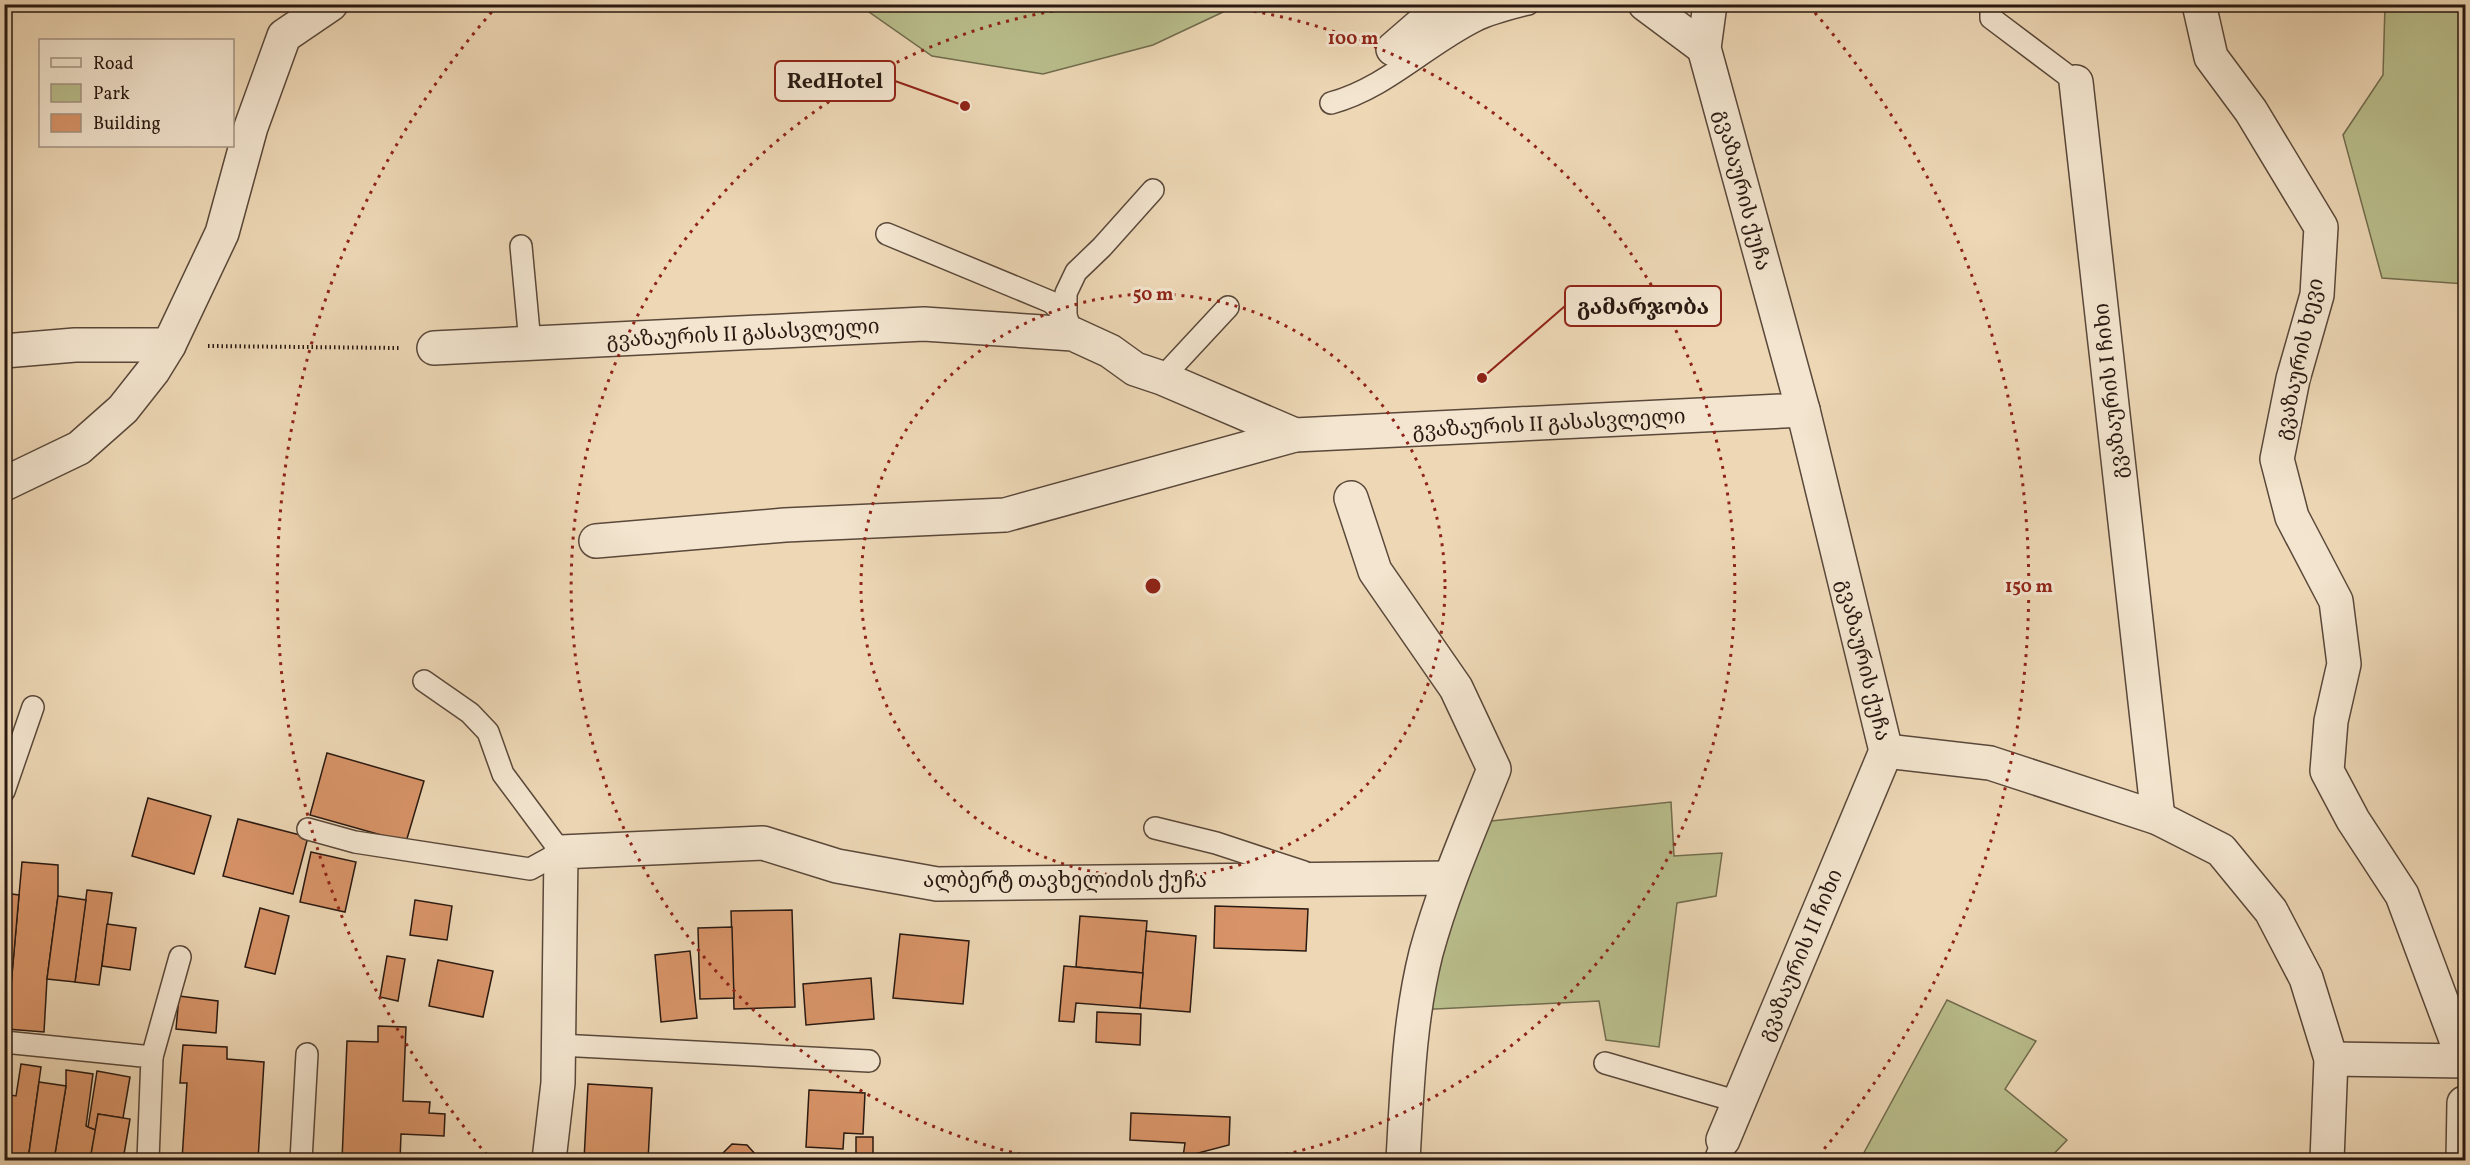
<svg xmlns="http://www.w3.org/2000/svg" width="2470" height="1165" font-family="Vollkorn,'Noto Serif Georgian',serif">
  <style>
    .green { fill: #b9be8c; stroke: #716c4e; stroke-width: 1.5 }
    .building { fill: #d89468; stroke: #291911; stroke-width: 1.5 }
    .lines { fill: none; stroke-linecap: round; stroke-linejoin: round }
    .service-casing { stroke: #5a483a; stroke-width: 24 }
    .minor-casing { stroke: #5a483a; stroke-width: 36 }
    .path { stroke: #291911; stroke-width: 4; stroke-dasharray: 1.5 3; stroke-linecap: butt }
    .service { stroke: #f3e5cf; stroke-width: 21 }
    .minor { stroke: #f3e5cf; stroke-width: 33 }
    .ring { fill: none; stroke: #8f2418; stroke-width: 3; stroke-dasharray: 3 6 }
    .labels { text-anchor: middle; stroke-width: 6; stroke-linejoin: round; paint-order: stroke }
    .street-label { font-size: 21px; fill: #291911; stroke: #f3e5cf }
    .centre { fill: #8f2418; stroke: #f3e5cf; stroke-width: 3 }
    .ring-label { font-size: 18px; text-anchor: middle; font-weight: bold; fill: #8f2418; stroke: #f3e5cf; stroke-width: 6; stroke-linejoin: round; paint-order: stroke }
    .leader { fill: none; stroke: #8f2418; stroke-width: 2 }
    .callout-dot { fill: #8f2418; stroke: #f3e5cf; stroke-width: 2 }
    .callout { fill: #f3e5cf; stroke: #8f2418; stroke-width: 2 }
    .callout-label { font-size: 22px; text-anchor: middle; font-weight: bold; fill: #291911 }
  </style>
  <rect width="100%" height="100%" fill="#edd7b5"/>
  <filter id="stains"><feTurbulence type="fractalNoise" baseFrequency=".00333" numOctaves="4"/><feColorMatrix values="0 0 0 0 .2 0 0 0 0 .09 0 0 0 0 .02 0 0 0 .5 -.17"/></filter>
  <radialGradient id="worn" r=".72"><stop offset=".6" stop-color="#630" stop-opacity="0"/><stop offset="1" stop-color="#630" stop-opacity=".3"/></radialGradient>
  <g class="green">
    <polygon points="862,5 862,4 1238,5 1153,45 1043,74 932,56 862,7"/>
    <polygon points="2385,5 2465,5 2465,284 2382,278 2343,135 2383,75"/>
    <polygon points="1671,802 1674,856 1722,853 1716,896 1677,903 1659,1047 1606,1040 1599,1001 1415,1010 1482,822"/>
    <polygon points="1947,1000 2036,1041 2005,1089 2067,1140 2048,1160 1860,1160"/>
  </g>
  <g class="building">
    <polygon points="327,753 424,781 406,842 310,815"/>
    <polygon points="148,798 211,816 194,874 132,856"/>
    <polygon points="238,819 308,837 293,894 223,876"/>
    <polygon points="311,852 356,862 345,912 300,902"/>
    <polygon points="22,862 58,865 58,896 47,979 44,1032 7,1029"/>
    <polygon points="87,890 112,893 99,985 75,982"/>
    <polygon points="4,893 19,895 10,998 4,997"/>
    <polygon points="58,896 86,900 75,982 47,979"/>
    <polygon points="415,900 452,906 447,940 410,935"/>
    <polygon points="1215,906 1308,909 1306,951 1214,948"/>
    <polygon points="260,908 289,916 275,974 245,967"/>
    <polygon points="792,910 795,1007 734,1009 731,911"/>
    <polygon points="1080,916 1147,921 1143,973 1076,967"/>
    <polygon points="107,924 136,928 130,970 102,966"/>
    <polygon points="732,927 734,998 700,999 698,928"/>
    <polygon points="1146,931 1196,936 1190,1012 1140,1008"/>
    <polygon points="900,934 969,941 963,1004 893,998"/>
    <polygon points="690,951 697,1018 661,1022 655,955"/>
    <polygon points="387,956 405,959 398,1001 380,997"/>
    <polygon points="438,960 493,971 483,1017 429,1006"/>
    <polygon points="1064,966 1143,973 1140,1008 1076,1003 1074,1022 1059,1021"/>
    <polygon points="871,978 874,1019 806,1025 803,984"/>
    <polygon points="179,996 218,1001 216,1033 176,1029"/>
    <polygon points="1097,1012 1141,1014 1140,1045 1096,1042"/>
    <polygon points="378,1026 406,1027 403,1101 430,1102 429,1113 445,1114 444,1136 401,1134 400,1160 342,1160 347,1041 378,1042"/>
    <polygon points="183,1045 227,1047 227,1059 264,1062 258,1160 182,1160 187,1083 180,1083"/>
    <polygon points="21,1064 41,1067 28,1160 4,1160 4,1094 16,1096"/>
    <polygon points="66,1070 93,1074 86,1126 96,1130 90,1160 54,1160 66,1086"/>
    <polygon points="97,1071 130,1077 123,1118 98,1114 96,1130 88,1127"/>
    <polygon points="39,1082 66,1086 54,1160 28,1160"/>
    <polygon points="588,1084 652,1088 648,1160 584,1160"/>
    <polygon points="809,1090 865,1093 863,1134 844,1133 843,1149 806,1147"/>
    <polygon points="1131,1113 1230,1117 1229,1145 1183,1157 1185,1143 1130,1140"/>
    <polygon points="98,1114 130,1119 123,1160 90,1160"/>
    <rect x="856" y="1137" width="17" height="19"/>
    <polygon points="732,1144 747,1145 757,1156 757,1160 721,1160 721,1155"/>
  </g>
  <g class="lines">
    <g class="service-casing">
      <g id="service">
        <polyline points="1991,4 1991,18 2076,82"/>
        <path d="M1331,103C1386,88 1425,46 1475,21C1491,13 1512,8 1528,4"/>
        <polyline points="887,234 1051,302 1066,316"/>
        <polyline points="521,246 530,343"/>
        <polyline points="1069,324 1066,316 1066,293 1076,272 1102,247 1153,190"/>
        <polyline points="1162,378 1228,307"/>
        <polyline points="4,791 33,707"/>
        <polyline points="1155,828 1216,843 1304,872"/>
        <polyline points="308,829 355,842 530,869 561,852 503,774 488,732 470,713 424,681"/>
        <polyline points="4,1042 152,1057 148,1160"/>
        <polyline points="559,1045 869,1061"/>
        <polyline points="152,1057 180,957"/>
        <polyline points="1605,1063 1739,1102"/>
        <polyline points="301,1160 307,1054"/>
        <polyline points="1715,1160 1723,1140"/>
      </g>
    </g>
    <g class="minor-casing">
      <g id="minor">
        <polyline points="1645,4 1704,48"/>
        <polyline points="1710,4 1704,48 1803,410 1886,751"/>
        <polyline points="2199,4 2211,57 2251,111 2321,227 2317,295 2293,379 2277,459 2292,517 2336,601 2344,664 2331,721 2327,771 2353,820 2402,895 2464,1061"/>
        <polyline points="1393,49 1423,23 1458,4"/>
        <polyline points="2076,82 2158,818"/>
        <polyline points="434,348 924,324 1073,334 1110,351 1135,369 1162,378 1295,435"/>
        <polyline points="4,351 75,345 169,345"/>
        <polyline points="4,484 79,448 123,409 153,371 169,345 222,233 251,127 284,36 331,4"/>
        <path d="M1351,498L1375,571L1456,688L1494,769C1470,829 1443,890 1426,953C1409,1021 1407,1091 1403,1160"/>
        <polyline points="596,541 785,525 1005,515 1295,435 1803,410"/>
        <polyline points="1886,751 1990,763 2158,818 2221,850 2271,911 2306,978 2331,1059 2327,1160"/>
        <polyline points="2331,1059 2466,1061"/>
        <polyline points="1723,1140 1886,751"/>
        <polyline points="549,1160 558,1083 561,852 763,843 837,866 937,884 1450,878"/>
        <polyline points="2463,1160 2464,1103"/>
      </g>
    </g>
    <polyline class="path" points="208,346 399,348"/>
    <use href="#service" class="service"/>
    <use href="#minor" class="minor"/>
  </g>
  <g class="ring">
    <circle cx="1153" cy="586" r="292"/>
    <path d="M1047 1160A584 584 0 0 1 1097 5M1209 5A584 584 0 0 1 1259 1160"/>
    <path d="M487 1155A876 876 0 0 1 497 6M1809 6A876 876 0 0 1 1819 1155"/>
  </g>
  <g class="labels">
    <g class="street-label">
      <text transform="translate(1743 190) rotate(75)" y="7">გვაზაურის ქუჩა</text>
      <text transform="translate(743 333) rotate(-3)" y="7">გვაზაურის II გასასვლელი</text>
      <text transform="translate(2299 359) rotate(-78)" y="7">გვაზაურის ხევი</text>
      <text transform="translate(2110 391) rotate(-96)" y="7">გვაზაურის I ჩიხი</text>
      <text transform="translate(1549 423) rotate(-3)" y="7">გვაზაურის II გასასვლელი</text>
      <text transform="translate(1864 660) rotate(76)" y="7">გვაზაურის ქუჩა</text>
      <text x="1065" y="887">ალბერტ თავხელიძის ქუჩა</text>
      <text transform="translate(1800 955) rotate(-67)" y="7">გვაზაურის II ჩიხი</text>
    </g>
  </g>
  <circle cx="1153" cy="586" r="9" class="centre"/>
  <g class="ring-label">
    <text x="1353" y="44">100 m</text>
    <text x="1153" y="300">50 m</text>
    <text x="2029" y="592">150 m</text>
  </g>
  <path class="leader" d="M965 106L895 81M1482 378L1565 306"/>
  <g class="callout-dot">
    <circle cx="965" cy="106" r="6"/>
    <circle cx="1482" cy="378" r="6"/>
  </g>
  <g class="callout">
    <rect x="775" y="61" width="120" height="40" rx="6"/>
    <rect x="1565" y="286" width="156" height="40" rx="6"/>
  </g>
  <g class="callout-label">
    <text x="835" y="88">RedHotel</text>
    <text x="1643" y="314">გამარჯობა</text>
  </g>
  <rect width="2470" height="1165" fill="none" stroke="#edd7b5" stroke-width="24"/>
  <rect x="6" y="6" width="2458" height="1153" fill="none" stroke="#291911" stroke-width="3"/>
  <rect x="12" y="12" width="2446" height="1141" fill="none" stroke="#291911" stroke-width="1.5"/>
  <rect x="39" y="39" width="195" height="108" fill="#f3e5cf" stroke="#a29383" stroke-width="1.5"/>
  <rect x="51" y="58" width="30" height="9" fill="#f3e5cf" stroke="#a29383" stroke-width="1.5"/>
  <text x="93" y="69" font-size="18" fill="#291911">Road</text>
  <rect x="51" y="84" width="30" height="18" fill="#b9be8c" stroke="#a29383" stroke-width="1.5"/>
  <text x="93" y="99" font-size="18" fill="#291911">Park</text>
  <rect x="51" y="114" width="30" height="18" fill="#d89468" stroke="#a29383" stroke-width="1.5"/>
  <text x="93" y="129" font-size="18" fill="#291911">Building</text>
  <rect width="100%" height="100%" filter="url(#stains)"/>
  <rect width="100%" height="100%" fill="url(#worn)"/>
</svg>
